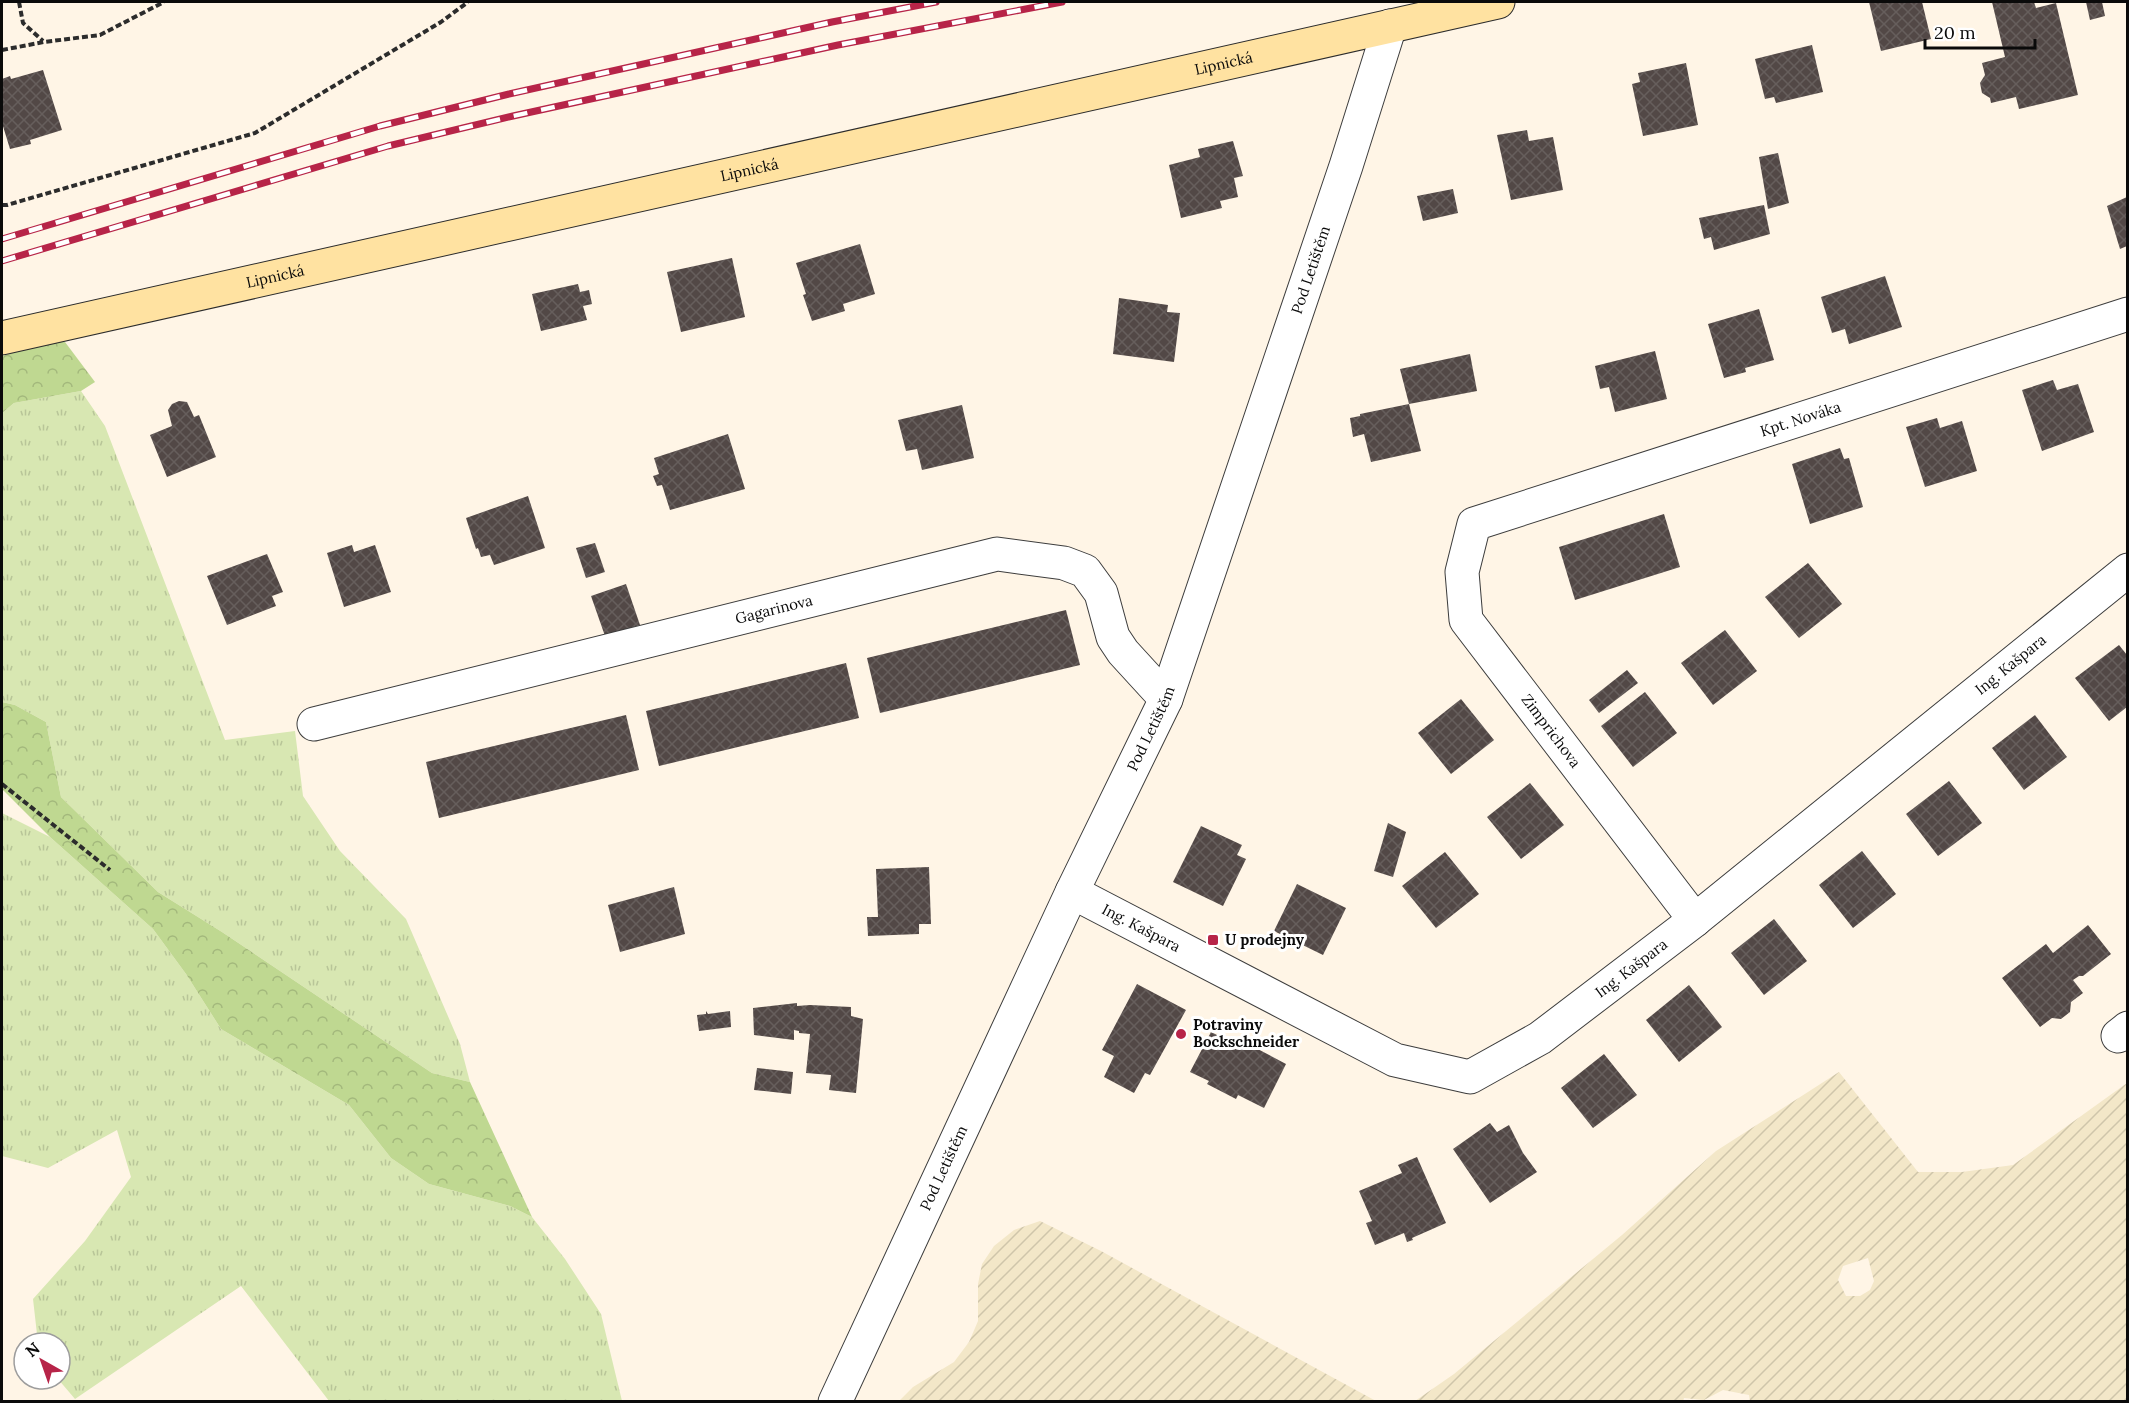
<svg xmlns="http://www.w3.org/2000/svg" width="2129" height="1403" font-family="Lora,serif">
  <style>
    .farmland { fill: url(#farmland-furrows); fill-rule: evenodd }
    .grass { fill: url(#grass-tufts) }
    .forest { fill: url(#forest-crowns) }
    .building { fill: url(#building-cross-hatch) }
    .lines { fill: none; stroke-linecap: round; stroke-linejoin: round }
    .street-casing { stroke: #3d3d3d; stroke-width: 35 }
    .secondary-casing { stroke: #2c2c2c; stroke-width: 35 }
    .path { stroke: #2c2c2c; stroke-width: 4; stroke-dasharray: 6 3; stroke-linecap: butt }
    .street { stroke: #fff; stroke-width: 33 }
    .secondary { stroke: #ffe2a1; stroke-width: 33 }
    .rail-casing { stroke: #b72448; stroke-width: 7 }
    .rail { stroke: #fff; stroke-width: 4.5; stroke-dasharray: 14; stroke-linecap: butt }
    .poi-dot { fill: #b72448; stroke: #fff; stroke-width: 2 }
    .labels { text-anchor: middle; stroke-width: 6; stroke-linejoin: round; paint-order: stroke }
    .street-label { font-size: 15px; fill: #0a0a0a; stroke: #fff }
    .poi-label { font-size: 15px; font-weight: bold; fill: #0a0a0a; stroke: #fff; text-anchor: start }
  </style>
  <defs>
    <pattern id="farmland-furrows" width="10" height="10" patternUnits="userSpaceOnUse" patternTransform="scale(1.5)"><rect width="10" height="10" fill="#f3e7c8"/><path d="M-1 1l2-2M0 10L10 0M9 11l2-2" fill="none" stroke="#cfc5aa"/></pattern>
    <pattern id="grass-tufts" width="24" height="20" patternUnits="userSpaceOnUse" patternTransform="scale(1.5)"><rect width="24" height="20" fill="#d8e7b2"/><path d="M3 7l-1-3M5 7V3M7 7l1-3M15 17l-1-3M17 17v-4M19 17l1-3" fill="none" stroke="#b8c598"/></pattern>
    <pattern id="forest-crowns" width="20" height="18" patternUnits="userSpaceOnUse" patternTransform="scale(1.5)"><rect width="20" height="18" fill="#bfd891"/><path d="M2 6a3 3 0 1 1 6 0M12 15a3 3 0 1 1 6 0" fill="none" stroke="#a3b87c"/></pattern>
    <pattern id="building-cross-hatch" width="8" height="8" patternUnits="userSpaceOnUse" patternTransform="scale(1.5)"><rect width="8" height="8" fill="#524846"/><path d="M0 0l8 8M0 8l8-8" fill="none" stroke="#665e5c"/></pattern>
  </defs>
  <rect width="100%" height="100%" fill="#fff5e6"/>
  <g class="farmland">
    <path d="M1839,1072L1918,1172H1962L2013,1165L2127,1083V1401L1750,1402L1749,1395L1723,1390L1704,1400L1684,1398L1683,1402L1415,1401L1454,1374L1622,1235L1716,1151ZM1868,1258L1874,1281L1870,1290L1860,1296H1846L1838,1280L1843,1266Z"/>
    <polygon points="1040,1221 1101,1251 1376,1401 899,1401 913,1387 954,1362 969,1342 978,1321 978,1284 982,1264 994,1246 1014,1230"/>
  </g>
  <g class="grass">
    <polygon points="81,391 105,426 225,740 295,731 303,796 340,851 406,919 460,1044 470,1082 432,1073 222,932 158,892 61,797 46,722 15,705 2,702 2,413 14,403"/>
    <polygon points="2,813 50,837 153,929 186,974 221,1029 349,1105 391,1158 429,1184 510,1206 532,1217 565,1259 601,1314 622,1401 329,1401 241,1286 75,1399 58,1379 60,1379 60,1343 38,1343 33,1299 85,1241 131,1177 117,1130 48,1168 2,1156"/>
  </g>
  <g class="forest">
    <polygon points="49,341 65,342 95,382 81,391 14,403 2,413 2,356"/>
    <polygon points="2,702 15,705 46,722 61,797 158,892 222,932 432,1073 470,1082 532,1217 510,1206 429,1184 391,1158 349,1105 221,1029 186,974 153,929 50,837 2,789"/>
  </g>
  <g class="building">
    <polygon points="1869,2 1922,2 1931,39 1881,51"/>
    <polygon points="1992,2 2034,2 2036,8 2056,3 2078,95 2019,109 2016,97 1991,103 1990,98 1982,93 1980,83 1985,75 1982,63 2005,57"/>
    <polygon points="2086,2 2102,2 2105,16 2090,20"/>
    <polygon points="1812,45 1823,92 1776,103 1774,97 1765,99 1755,59"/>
    <polygon points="1686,63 1698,125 1643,136 1632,84 1640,82 1638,73"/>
    <polygon points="43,70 62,130 30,140 31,144 10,149 2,123 2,79 10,76 11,79"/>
    <polygon points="1527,130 1529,141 1553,137 1563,190 1511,200 1497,135"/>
    <polygon points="1233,141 1243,176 1234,178 1238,197 1220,201 1222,208 1181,218 1169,165 1200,157 1198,149"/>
    <polygon points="1778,153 1789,203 1768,209 1759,157"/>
    <polygon points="1453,189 1458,213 1423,221 1417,196"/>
    <polygon points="2127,197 2127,246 2120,249 2107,206"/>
    <polygon points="1764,205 1770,234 1714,250 1711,237 1704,239 1699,218"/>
    <polygon points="860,244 875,294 843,304 845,311 812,321 803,295 806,294 796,263"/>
    <polygon points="732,258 745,317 681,332 667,272"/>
    <polygon points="1885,276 1902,327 1849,344 1845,329 1832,333 1821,297"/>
    <polygon points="578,284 580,292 589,290 592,304 583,306 587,320 541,331 532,294"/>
    <polygon points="1119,298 1168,305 1167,312 1180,313 1174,362 1113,354"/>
    <polygon points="1759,309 1774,360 1745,368 1746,372 1724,378 1708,324"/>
    <polygon points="1655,351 1667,399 1615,412 1609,387 1600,389 1595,366"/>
    <polygon points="1470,354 1477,391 1409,404 1400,369"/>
    <polygon points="2053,380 2057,390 2078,384 2094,432 2042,451 2022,390"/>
    <polygon points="179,401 187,402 194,417 199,415 216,457 167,477 150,435 172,426 168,410 172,404"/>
    <polygon points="1409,404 1421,451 1371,462 1364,434 1353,437 1350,418 1360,416 1360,414"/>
    <polygon points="962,405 974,458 922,470 917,449 906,451 898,420"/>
    <polygon points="1937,418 1940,428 1962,421 1977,471 1925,487 1906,427"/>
    <polygon points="728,434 745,489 670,510 662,485 657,486 653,476 659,474 654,458"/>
    <polygon points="1840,448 1844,459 1849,458 1863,507 1810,524 1792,464"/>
    <polygon points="528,496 545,548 494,565 490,555 481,557 478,548 476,549 466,518"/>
    <polygon points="1664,514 1680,567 1575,600 1559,547"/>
    <polygon points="595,543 605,572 586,578 576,548"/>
    <polygon points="352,545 354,552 375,545 391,592 344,607 327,553"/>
    <polygon points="267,554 283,592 272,596 276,606 227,625 207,576"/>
    <polygon points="1808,563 1842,604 1799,638 1765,597"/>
    <polygon points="626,584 640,625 605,636 591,596"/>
    <polygon points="1066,610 1080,665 880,713 867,658"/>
    <polygon points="1725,630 1757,671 1713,705 1681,663"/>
    <polygon points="2119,645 2127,655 2127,707 2109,721 2075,678"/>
    <polygon points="846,663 859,718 659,766 646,711"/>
    <polygon points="1627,670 1638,683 1599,713 1589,700"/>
    <polygon points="1645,692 1677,733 1633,767 1601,726"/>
    <polygon points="1461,699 1494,740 1451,774 1418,733"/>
    <polygon points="626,715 639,770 439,818 426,762"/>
    <polygon points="2035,715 2067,757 2024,790 1992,748"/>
    <polygon points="1949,781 1982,823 1938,856 1906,814"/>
    <polygon points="1530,783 1564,825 1521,859 1487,817"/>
    <polygon points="1388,823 1406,832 1393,877 1374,871"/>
    <polygon points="1201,826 1242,845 1237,855 1246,859 1223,906 1173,882"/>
    <polygon points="1862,851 1896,894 1853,928 1819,885"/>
    <polygon points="1445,852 1479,894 1436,928 1402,886"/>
    <polygon points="929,867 931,924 919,924 919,934 868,936 867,917 878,917 876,869"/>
    <polygon points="1297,884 1346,908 1323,955 1274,931"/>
    <polygon points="674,887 685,934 620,952 608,905"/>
    <polygon points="1774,919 1807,961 1764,995 1731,953"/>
    <polygon points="2088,925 2111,954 2083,976 2079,976 2073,980 2083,993 2071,1002 2070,1012 2061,1019 2052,1018 2040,1027 2002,978 2046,944 2053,953"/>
    <polygon points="1137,984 1186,1010 1150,1075 1145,1073 1134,1093 1104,1077 1114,1056 1102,1050"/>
    <polygon points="1689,985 1722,1027 1679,1062 1646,1020"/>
    <polygon points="797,1003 797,1006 810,1005 851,1007 851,1016 863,1019 856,1093 829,1090 831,1075 806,1073 810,1034 799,1033 799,1031 794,1030 794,1040 754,1035 753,1008"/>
    <polygon points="706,1011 708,1014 730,1011 731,1027 699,1031 697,1015 706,1014"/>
    <polygon points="1211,1032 1229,1041 1233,1036 1286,1064 1264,1108 1238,1095 1236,1099 1207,1084 1209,1081 1190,1072"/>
    <polygon points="1604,1054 1637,1095 1593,1128 1561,1088"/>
    <polygon points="757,1068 793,1072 791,1094 754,1090"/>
    <polygon points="1490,1123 1497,1132 1509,1125 1523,1153 1537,1172 1490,1203 1453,1149"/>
    <polygon points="1417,1157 1446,1223 1412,1238 1413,1240 1407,1242 1404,1233 1375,1245 1366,1223 1372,1221 1359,1191 1402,1173 1398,1165"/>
  </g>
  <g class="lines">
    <g class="street-casing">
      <g id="street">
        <path id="s1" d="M314,724L997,554L1064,563L1085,571L1101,593L1113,637L1123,652L1166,699"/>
        <path id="s2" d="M1072,892L1395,1060L1470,1077L1540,1038L1695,920L2128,570"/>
        <path id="s3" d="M1695,920L1466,620L1462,572L1474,524L2128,314"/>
        <polyline points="2118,1036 2128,1028"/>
        <path id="s4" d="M835,1402L1072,892L1166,699L1346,166L1390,26"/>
      </g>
    </g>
    <g class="secondary-casing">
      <g id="secondary">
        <path id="s5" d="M2,338L1498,2"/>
      </g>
    </g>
    <g class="path">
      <polyline points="19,2 23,23 43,41"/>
      <polyline points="2,50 44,42 100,35 164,2"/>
      <polyline points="2,205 7,205 255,133 441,22 468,2"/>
      <polyline points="2,784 110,870"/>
    </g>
    <use href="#street" class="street"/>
    <use href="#secondary" class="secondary"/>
    <g class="rail-casing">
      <g id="rail">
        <polyline points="2,239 380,126 509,94 832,22 936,2"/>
        <polyline points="2,261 388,146 513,116 838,45 1062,2"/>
      </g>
    </g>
    <use href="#rail" class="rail"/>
  </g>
  <g class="poi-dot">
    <rect x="1207" y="934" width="12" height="12" rx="3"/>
    <circle cx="1181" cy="1034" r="6"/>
  </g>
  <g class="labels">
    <g class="street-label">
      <text dy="5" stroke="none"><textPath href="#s5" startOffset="1252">Lipnická</textPath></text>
      <text dy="5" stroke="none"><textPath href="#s5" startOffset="766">Lipnická</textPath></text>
      <text dy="5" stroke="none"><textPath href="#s4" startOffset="1230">Pod Letištěm</textPath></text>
      <text dy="5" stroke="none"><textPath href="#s5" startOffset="280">Lipnická</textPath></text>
      <text dy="5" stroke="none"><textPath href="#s3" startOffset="818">Kpt. Nováka</textPath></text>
      <text dy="5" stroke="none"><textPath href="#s1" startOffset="474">Gagarinova</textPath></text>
      <text dy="5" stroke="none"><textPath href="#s2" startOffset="1122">Ing. Kašpara</textPath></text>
      <text dy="5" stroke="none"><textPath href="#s4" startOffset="744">Pod Letištěm</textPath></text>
      <text transform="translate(1551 731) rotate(53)" y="5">Zimprichova</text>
      <text dy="5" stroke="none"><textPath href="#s2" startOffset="78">Ing. Kašpara</textPath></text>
      <text dy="5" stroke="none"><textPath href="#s2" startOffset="636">Ing. Kašpara</textPath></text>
      <text dy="5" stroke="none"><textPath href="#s4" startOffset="258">Pod Letištěm</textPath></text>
    </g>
    <g class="poi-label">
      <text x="1225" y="945">U prodejny</text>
      <text x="1193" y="1030">Potraviny<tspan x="1193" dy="17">Bockschneider</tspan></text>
    </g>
  </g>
  <rect width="2129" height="1403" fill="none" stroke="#0a0a0a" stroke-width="6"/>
  <g transform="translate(42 1361) rotate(320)"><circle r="28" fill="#ffffff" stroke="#9d9d9d" stroke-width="1.5"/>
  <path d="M0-4.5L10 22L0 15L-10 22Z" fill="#b72448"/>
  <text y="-9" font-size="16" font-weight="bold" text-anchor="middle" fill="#0a0a0a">N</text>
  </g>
  <path d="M1925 39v9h110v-9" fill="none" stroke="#0a0a0a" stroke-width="3"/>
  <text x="1934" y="39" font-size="18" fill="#0a0a0a" stroke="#ffffff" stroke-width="4.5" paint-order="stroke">20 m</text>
</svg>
